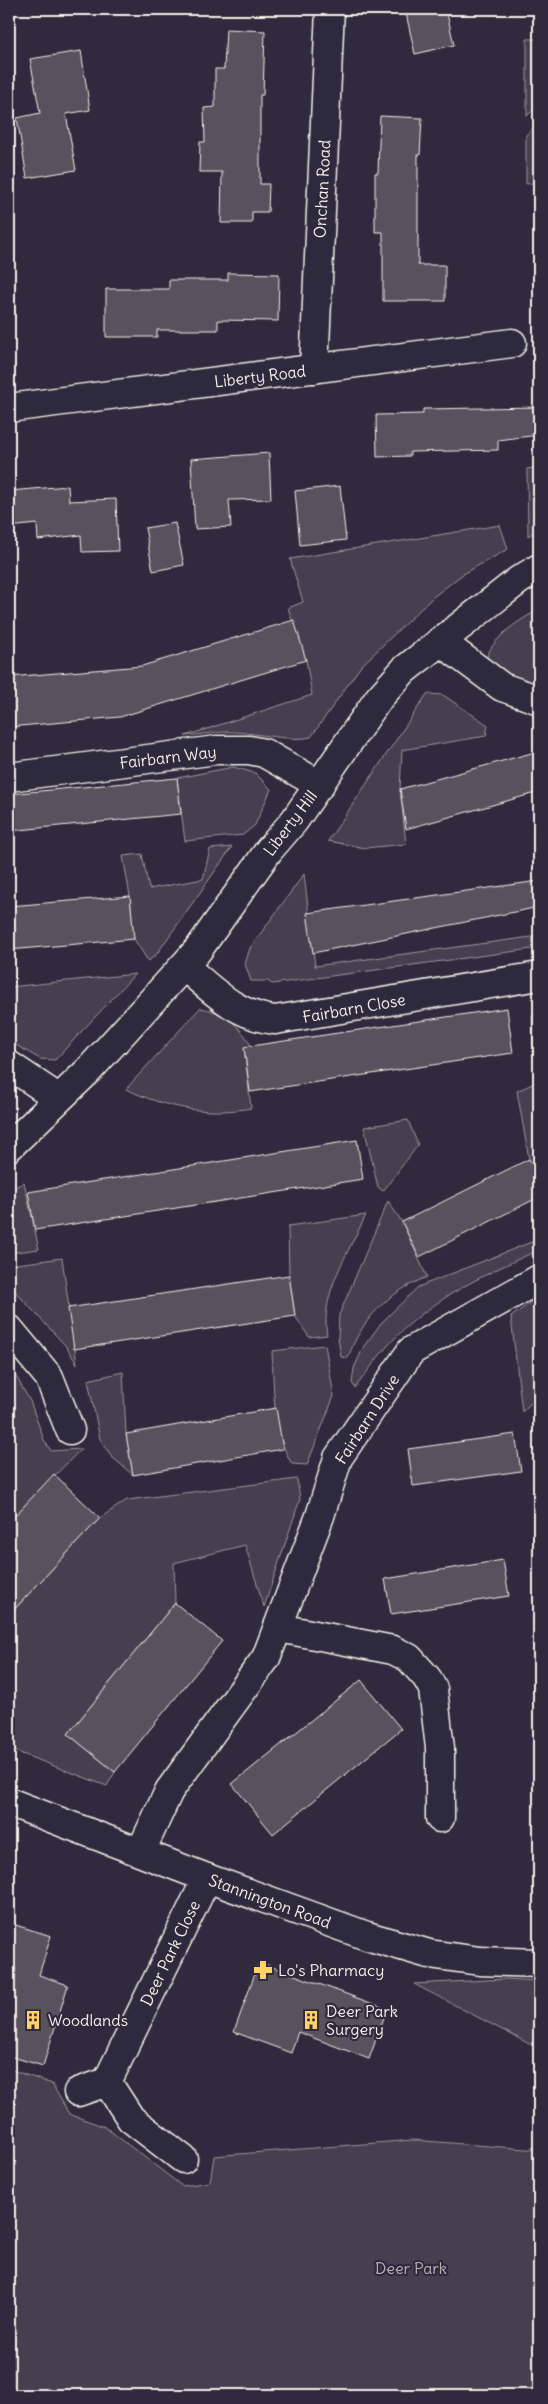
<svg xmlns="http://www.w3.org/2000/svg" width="548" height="2404" font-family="Delius,sans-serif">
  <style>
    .green { fill: #454050; stroke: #9c989c }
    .building { fill: #56525f; stroke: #f4f1e8 }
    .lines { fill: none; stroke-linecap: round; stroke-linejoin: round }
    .street-casing { stroke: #f4f1e8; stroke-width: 31 }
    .secondary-casing { stroke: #f4f1e8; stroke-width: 31 }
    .street { stroke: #2f2a3d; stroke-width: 28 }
    .secondary { stroke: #2f2a3d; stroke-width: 28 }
    .labels { text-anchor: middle; stroke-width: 4.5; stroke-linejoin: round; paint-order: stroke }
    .street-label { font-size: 16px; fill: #f4f1e8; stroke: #2f2a3d }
    .poi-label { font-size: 16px; fill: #f4f1e8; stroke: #2f2a3d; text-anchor: start }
    .park-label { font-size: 16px; fill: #b7b3b3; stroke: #2f2a3d }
  </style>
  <rect width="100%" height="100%" fill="#2f2a3d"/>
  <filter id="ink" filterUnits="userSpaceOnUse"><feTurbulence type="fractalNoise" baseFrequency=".02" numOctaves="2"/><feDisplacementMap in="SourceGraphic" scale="10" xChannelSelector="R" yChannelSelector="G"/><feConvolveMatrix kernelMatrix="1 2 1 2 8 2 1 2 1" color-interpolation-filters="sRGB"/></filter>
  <g filter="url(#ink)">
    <g class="green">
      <polygon points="527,39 539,39 539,104 527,116"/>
      <polygon points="539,123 539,182 526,184 526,135"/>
      <polygon points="539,467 539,529 528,536 527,469"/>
      <path d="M500,525L508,549L463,574L433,597L361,666L311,737C293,742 257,733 235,732C219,731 201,735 185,736L312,695L306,660L288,608L303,602L290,559Z"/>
      <path d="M539,610V694L497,677L487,656C495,636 520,619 539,610Z"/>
      <polygon points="427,694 443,695 488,725 486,736 402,750 400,789 406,844 365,848 328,841"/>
      <polygon points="233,767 255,773 271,789 255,825 243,835 185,841 177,778"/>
      <polygon points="232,847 156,955 148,961 134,939 130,896 123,856 142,854 149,889 203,879 210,849"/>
      <polygon points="304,874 315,966 539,936 539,948 272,984 268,981 251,981 245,964 250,948"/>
      <polygon points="135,974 55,1060 40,1059 9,1041 9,987"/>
      <path d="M200,1008C223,1011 241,1026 251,1046L244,1047L251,1108C207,1116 166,1108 126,1089Z"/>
      <polygon points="539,1015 539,1044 533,1047 532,1016"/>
      <polygon points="539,1081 539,1179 529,1159 517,1091"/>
      <polygon points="408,1120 418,1145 383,1191 378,1187 364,1127"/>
      <polygon points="24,1182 39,1249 9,1253 9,1191"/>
      <path d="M388,1201L402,1222L427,1277C389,1292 361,1319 348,1358L341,1357L338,1338L339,1315Z"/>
      <path d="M366,1215C349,1252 320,1293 327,1335L309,1337L295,1316L289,1275L288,1226Z"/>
      <path d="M539,1239V1250C489,1272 435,1297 396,1337C381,1352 368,1371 355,1388L352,1383L354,1368L364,1346L382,1322L418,1287Z"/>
      <polygon points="62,1258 77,1364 65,1345 9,1285 9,1265"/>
      <polygon points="539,1296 539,1395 522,1412 511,1317"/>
      <path d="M325,1345L334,1396L307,1465L292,1464C272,1432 274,1388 272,1351Z"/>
      <polygon points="9,1364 30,1401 44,1440 51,1451 81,1449 9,1522"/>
      <polygon points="123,1372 126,1434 133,1475 112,1457 100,1439 88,1380"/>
      <polygon points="297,1479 300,1499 264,1607 245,1545 174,1563 175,1603 68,1734 115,1772 107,1786 9,1749 9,1615 100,1518 127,1500"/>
      <polygon points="506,1979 539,1981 539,2049 414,1984"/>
      <polygon points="9,2069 52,2084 69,2114 105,2127 182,2186 210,2182 214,2156 413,2140 539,2150 539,2395 9,2395"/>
    </g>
    <g class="building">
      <polygon points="405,9 446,9 454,45 415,54"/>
      <polygon points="226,29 265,31 263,95 260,95 260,184 269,184 268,212 252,212 252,223 221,223 222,172 199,172 200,142 205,142 204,108 215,107 215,69 224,69"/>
      <polygon points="81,51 90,110 66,114 76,170 27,178 17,118 40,113 30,59"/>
      <polygon points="380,116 422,118 420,155 418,155 418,265 445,265 445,301 383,301 383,232 375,232 375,173 378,173"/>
      <polygon points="228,273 279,274 278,321 218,320 218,330 157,330 157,337 106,337 106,289 169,289 169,280 228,280"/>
      <polygon points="539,407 539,435 498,440 498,450 410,452 410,456 377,457 376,415 423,414 423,409"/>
      <polygon points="269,453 271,499 229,500 231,527 195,529 191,459"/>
      <polygon points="68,486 69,501 116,499 118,551 82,552 81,535 38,540 37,524 9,527 9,491"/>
      <polygon points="340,486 346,540 300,545 295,491"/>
      <polygon points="175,523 184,565 153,571 145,528"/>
      <polygon points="294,620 306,660 120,717 9,727 9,677 142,666"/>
      <polygon points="539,751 539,792 406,829 400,789"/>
      <polygon points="177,778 181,814 9,831 9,794"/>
      <polygon points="539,881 539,907 313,953 307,913"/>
      <polygon points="130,896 134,939 9,950 9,906"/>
      <polygon points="507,1008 513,1053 250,1092 244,1047"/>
      <polygon points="357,1140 363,1179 35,1230 28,1192"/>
      <polygon points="529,1159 539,1179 539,1197 419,1257 402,1222"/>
      <polygon points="289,1275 295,1316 74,1349 68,1308"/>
      <polygon points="276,1408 283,1449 133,1475 126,1434"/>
      <polygon points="515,1434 521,1471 413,1486 408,1449"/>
      <polygon points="54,1474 100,1518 9,1615 9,1522"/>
      <polygon points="503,1560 509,1596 391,1614 385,1579"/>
      <polygon points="175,1603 222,1641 115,1772 68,1734"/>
      <polygon points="361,1680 401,1729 273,1834 232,1784"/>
      <polygon points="9,1923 51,1936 39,1975 68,1985 43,2066 9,2056"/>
      <polygon points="259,1962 387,2009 369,2059 298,2032 291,2053 234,2032"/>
    </g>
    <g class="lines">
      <g class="street-casing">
        <g id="street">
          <polyline points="314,369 330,9"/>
          <polyline points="9,408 512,343"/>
          <polyline points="440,641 502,687 539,700"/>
          <polyline points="9,777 217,750 249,750 264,753 320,785"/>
          <path d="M184,966C212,990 237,1016 275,1020L539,976"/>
          <polyline points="9,1065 58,1098"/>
          <polyline points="9,1147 88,1071 198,950 269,850 294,821 379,698 404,670 519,580 539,568"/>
          <polyline points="9,1329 49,1377 70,1430"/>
          <polyline points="279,1628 393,1650 409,1658 427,1678 433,1689 440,1748 440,1818"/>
          <polyline points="141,1851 169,1791 266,1658 320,1516 338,1458 411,1351 539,1279"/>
          <polyline points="78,2092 107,2082"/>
          <polyline points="183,2159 131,2119 107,2082 207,1878"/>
        </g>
      </g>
      <g class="secondary-casing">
        <polyline id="secondary" points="9,1802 207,1878 367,1936 429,1954 480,1961 539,1963"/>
      </g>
      <use href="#street" class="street"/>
      <use href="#secondary" class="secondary"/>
    </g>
  </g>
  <defs>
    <g id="pharmacy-bare" transform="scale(1.5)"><path d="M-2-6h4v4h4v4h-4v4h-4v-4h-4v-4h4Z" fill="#ffd166" stroke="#2f2a3d" stroke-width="2.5" paint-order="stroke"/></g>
    <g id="building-bare" transform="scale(1.5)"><path d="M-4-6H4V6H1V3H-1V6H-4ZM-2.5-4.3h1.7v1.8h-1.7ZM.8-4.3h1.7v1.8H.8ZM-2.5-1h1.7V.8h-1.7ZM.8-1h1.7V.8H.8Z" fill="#ffd166" stroke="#2f2a3d" stroke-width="2.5" paint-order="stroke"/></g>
  </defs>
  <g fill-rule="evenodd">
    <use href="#pharmacy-bare" x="263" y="1970"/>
    <use href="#building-bare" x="33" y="2020"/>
    <use href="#building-bare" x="311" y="2020"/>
  </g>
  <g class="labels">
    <g class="street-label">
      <text transform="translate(322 189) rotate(-87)" y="6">Onchan Road</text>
      <text transform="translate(260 376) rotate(-7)" y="6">Liberty Road</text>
      <text transform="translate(168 757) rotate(-7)" y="6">Fairbarn Way</text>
      <text transform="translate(290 823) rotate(-53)" y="6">Liberty Hill</text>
      <text transform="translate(354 1008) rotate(-10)" y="6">Fairbarn Close</text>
      <text transform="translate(367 1419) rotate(-57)" y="6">Fairbarn Drive</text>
      <text transform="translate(270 1901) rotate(20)" y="6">Stannington Road</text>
      <text transform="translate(170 1953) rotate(-64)" y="6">Deer Park Close</text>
    </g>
    <g class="poi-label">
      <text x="278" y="1976">Lo's Pharmacy</text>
      <text x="326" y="2017">Deer Park<tspan x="326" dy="18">Surgery</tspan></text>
      <text x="48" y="2026">Woodlands</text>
    </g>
    <g class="park-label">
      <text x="411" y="2274">Deer Park</text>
    </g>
  </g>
  <rect width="548" height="2404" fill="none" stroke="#2f2a3d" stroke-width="30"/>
  <rect x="15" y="15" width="518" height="2374" fill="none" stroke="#f4f1e8" stroke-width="2" filter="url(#ink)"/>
</svg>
